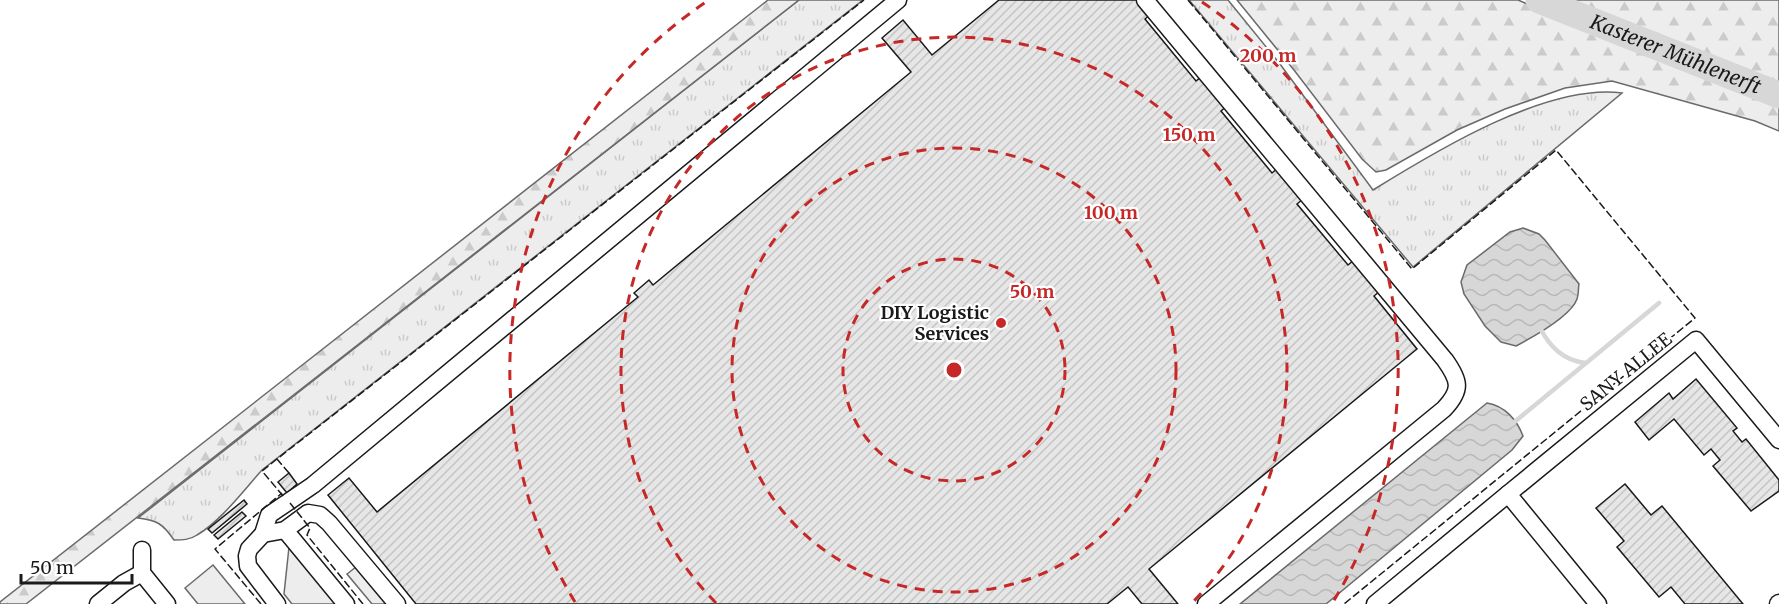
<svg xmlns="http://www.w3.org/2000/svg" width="1779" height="604" font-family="Merriweather,serif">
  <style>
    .grass { fill: url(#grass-tufts); stroke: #6a6a6a; stroke-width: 1.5 }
    .forest { fill: url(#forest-firs); stroke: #6a6a6a; stroke-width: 1.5 }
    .built { fill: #ededed; stroke: #6a6a6a; stroke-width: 1.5 }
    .water { fill: url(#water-waves); stroke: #6a6a6a; stroke-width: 1.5 }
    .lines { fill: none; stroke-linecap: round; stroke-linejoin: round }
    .stream { stroke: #d7d7d7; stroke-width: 4.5 }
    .river { stroke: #d7d7d7; stroke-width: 27 }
    .building { fill: url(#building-hatch); stroke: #1a1a1a; stroke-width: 1.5 }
    .minor-casing { stroke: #1a1a1a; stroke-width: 19 }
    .minor { stroke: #fff; stroke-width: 16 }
    .fence { stroke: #1a1a1a; stroke-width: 1.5; stroke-dasharray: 8 3; stroke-linecap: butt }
    .ring { fill: none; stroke: #c62828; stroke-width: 3; stroke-dasharray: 10 8 }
    .poi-dot { fill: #c62828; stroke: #fff; stroke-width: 2 }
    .labels { text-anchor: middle; stroke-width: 4.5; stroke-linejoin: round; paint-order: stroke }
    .poi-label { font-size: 18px; font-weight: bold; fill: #1a1a1a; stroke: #fff; text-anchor: end }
    .street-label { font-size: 18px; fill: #1a1a1a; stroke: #fff }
    .water-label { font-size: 20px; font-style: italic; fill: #1a1a1a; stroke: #fff }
    .centre { fill: #c62828; stroke: #fff; stroke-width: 3 }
    .ring-label { font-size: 18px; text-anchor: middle; font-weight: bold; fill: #c62828; stroke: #fff; stroke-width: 4.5; stroke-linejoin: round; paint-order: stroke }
  </style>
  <defs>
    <pattern id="grass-tufts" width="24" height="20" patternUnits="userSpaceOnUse" patternTransform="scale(1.5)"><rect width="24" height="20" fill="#ededed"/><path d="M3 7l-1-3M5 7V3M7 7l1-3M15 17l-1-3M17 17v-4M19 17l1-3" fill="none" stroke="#cbcbcb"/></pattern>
    <pattern id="forest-firs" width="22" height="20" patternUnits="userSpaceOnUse" patternTransform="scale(1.5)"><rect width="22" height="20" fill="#ededed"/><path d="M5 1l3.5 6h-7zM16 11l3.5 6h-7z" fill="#cbcbcb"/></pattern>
    <pattern id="water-waves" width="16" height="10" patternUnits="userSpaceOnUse" patternTransform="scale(1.5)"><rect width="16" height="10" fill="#d7d7d7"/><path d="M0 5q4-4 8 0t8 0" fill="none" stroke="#b8b8b8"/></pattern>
    <pattern id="building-hatch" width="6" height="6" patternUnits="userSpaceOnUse" patternTransform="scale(1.5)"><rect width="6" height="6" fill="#e6e6e6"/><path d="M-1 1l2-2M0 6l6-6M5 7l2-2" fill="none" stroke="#c5c5c5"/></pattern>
  </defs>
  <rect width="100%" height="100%" fill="#fff"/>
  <g class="grass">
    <path d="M799,0H863L262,470C244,490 220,522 197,535C190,540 182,540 174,540C163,524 157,520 138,518Z"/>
    <path d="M1189,0H1228L1280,64L1373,190C1436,151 1547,83 1622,93L1413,267Z"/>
  </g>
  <g class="forest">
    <polygon points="768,0 799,0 26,604 0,604 0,602"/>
    <polygon points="1237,0 1518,0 1637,50 1779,100 1779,131 1755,121 1612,81 1565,88 1505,109 1457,130 1386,170 1376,172 1362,159 1294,70"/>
    <polygon points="1551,0 1779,0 1779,91"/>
  </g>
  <g class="built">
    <polygon points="289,547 336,604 292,604 284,594"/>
    <polygon points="213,565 245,604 198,604 185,588"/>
    <polygon points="356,567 387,604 372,604 347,574"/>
  </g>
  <g class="water">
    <path d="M1523,228L1539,234L1545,240L1579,284C1578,289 1579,294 1577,299C1571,316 1533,337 1516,346L1501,342L1485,326L1464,294L1461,282L1467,265L1510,232Z"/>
    <path d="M1487,403C1505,406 1517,420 1523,436L1512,450L1326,604H1240Z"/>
  </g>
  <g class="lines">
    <g class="stream">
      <path d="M1540,328C1550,347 1563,360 1585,363"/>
      <polyline points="1512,424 1659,303"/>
    </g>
    <path class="river" id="s1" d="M1539,0L1779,95"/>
  </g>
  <g class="building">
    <polygon points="999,0 1139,0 1151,14 1145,19 1196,81 1202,76 1227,106 1221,111 1272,173 1278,168 1303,199 1297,204 1348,265 1354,260 1380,291 1374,296 1417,349 1149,569 1178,604 1142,604 1128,587 1107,604 416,604 328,495 349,478 377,512 638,297 634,293 649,280 653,285 911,72 882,38 903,20 932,55"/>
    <polygon points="1696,379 1737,428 1733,431 1742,442 1746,439 1779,480 1779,491 1751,511 1713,466 1720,460 1711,449 1704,455 1674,419 1649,440 1635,422 1669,393 1673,399"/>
    <polygon points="289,473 297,484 287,493 278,482"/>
    <polygon points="1625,484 1651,515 1662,506 1743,604 1685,604 1671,587 1659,597 1617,547 1624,541 1596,508"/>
    <polygon points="244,500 247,504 212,533 208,529"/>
    <polygon points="242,512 246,516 218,539 214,535"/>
  </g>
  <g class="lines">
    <g class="minor-casing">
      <g id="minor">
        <path d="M1145,0L1445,360C1460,381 1462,390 1444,409L1206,604"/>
        <polyline points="285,530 346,604"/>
        <polyline points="263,534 269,515 313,485 898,0"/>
        <polyline points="142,550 142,573 167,604"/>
        <polyline points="98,604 124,583 142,573"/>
        <polyline points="277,604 248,566 247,556 249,549 263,534 285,530 308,513 320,515 329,523 397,604"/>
        <polyline points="1375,604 1508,494"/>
        <polyline points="1598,604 1508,494 1696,340 1779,440"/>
        <polyline points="1778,604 1779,603"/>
      </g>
    </g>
    <use href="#minor" class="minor"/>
    <g class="fence">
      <polyline points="1188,0 1412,269 1556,150 1695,318 1344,604"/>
      <polyline points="277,459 262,471 284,497"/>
      <polyline points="289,473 277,459 864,0"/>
      <polyline points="290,503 310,528 307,535 363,604"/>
      <polyline points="261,604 215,549 282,493"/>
    </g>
  </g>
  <g class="ring">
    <circle cx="954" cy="370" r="111"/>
    <circle cx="954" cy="370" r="222"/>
    <path d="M716 603A333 333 0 1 1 1192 603"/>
    <path d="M575 602A444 444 0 0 1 706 2M1202 2A444 444 0 0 1 1333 602"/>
  </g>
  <circle class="poi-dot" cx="1001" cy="323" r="6"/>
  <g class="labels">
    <g class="poi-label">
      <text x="989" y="319">DIY Logistic<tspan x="989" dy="21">Services</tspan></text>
    </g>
    <g class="street-label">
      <text transform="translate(1626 372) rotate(-39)" y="6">SANY ALLEE</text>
    </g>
    <g class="water-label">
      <text dy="7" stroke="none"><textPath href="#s1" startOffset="147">Kasterer Mühlenerft</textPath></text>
    </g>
  </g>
  <circle cx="954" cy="370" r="9" class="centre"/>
  <g class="ring-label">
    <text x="1268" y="62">200 m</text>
    <text x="1189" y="141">150 m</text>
    <text x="1111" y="219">100 m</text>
    <text x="1032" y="298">50 m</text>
  </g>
  <path d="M21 574v9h111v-9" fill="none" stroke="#1a1a1a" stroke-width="3"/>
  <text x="30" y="574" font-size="18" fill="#1a1a1a" stroke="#ffffff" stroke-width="4.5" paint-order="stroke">50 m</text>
</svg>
